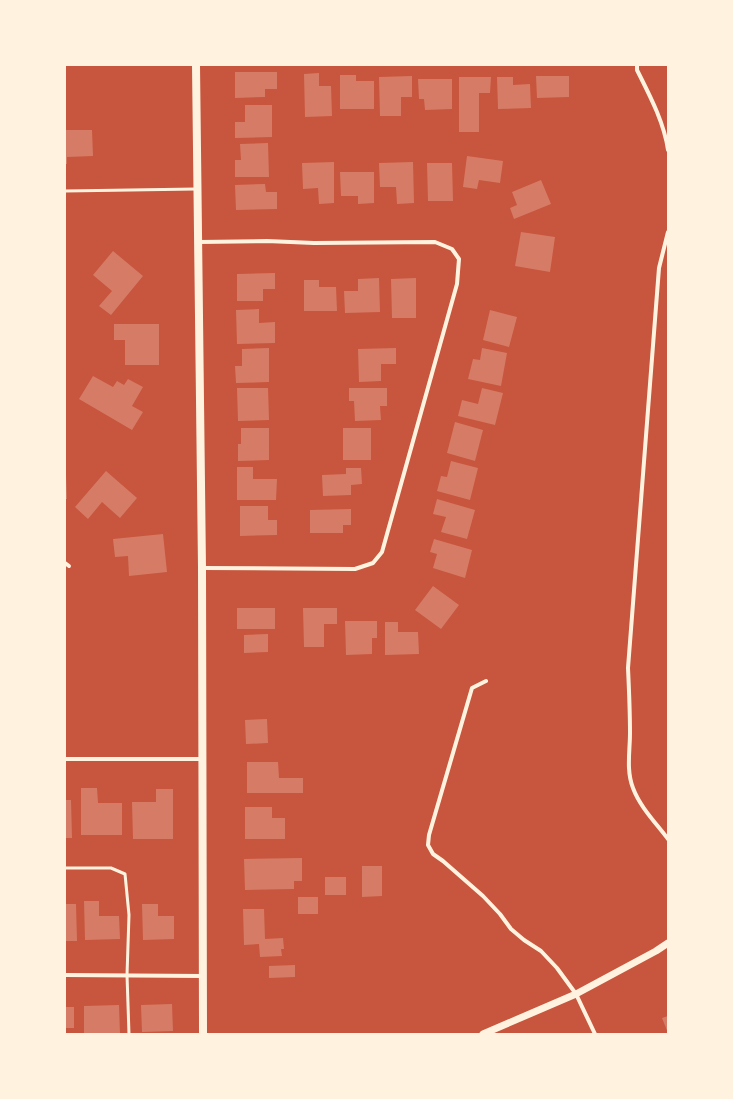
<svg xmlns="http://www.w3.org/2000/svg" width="733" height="1099" font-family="'Noto Sans',sans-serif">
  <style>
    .building { fill: #d67c66 }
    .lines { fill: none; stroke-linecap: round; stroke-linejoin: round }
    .service { stroke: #fff3e0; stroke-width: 3 }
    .minor { stroke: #fff3e0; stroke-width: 4 }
    .tertiary { stroke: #fff3e0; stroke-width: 7 }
    .secondary { stroke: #fff3e0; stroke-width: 8 }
  </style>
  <rect width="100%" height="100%" fill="#c8553d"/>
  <g class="building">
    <polygon points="235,72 277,72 277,89 265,89 265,97 235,98"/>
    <polygon points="319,73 319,86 331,86 332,116 305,117 304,74"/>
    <polygon points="340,75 356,75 356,81 374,81 374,109 340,109"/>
    <polygon points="412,76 412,97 401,97 401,116 380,116 379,77"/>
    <polygon points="536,76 569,76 569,97 537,98"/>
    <polygon points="459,77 491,77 490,93 479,93 479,132 459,132"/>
    <polygon points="497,77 513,77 513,85 530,84 531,108 498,109"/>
    <polygon points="418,79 452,79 452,109 425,110 424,99 419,99"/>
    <polygon points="245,105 272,105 272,137 235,138 235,122 245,122"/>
    <polygon points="65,130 92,130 93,156 67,157 67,164 65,164"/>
    <polygon points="268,143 269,177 235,177 235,160 241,160 240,144"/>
    <polygon points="467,156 503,161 500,183 479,180 477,189 463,187"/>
    <polygon points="334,162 334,203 319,204 318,188 303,189 302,163"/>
    <polygon points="413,162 414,203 397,204 396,187 380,187 379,163"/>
    <polygon points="427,163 452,163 453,201 428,201"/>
    <polygon points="340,172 374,172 374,203 358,204 358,196 341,196"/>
    <polygon points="541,180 551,204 514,219 510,208 517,205 512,192"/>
    <polygon points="265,184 266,192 277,192 277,209 236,210 235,185"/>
    <polygon points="521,232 555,237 550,272 515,266"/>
    <polygon points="113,251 143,276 111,315 99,306 112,291 93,275"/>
    <polygon points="275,273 275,289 263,289 263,301 237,301 237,274"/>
    <polygon points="379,278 380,312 345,313 344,291 358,291 358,279"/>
    <polygon points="416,278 416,318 392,318 391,279"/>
    <polygon points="304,280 319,280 319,287 336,287 337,311 304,311"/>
    <polygon points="259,309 259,323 275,322 275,343 237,344 236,310"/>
    <polygon points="490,310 517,317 509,347 483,340"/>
    <polygon points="114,324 159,324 159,365 125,365 125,340 114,340"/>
    <polygon points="269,348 269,382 236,383 235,366 242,366 242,349"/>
    <polygon points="396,348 396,364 381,364 381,381 359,382 358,349"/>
    <polygon points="482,348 507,353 501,386 468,379 473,359 480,360"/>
    <polygon points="93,376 113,387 117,381 124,385 128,379 143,387 132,406 143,412 132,430 79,399"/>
    <polygon points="237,388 268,388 269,420 238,421"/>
    <polygon points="349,388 387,388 387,406 380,406 381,420 355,421 354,401 349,401"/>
    <polygon points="482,388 503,393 495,425 458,416 462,400 478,404"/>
    <polygon points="455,422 483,430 475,461 447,453"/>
    <polygon points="241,428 269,428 269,460 238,461 238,444 241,444"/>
    <rect x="343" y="428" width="28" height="32"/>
    <polygon points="451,461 478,468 470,500 437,491 441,476 447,477"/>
    <polygon points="237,467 253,467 253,479 277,479 276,500 237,500"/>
    <polygon points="346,468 361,468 362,484 351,485 351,495 323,496 322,475 346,474"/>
    <polygon points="106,471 137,498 120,518 102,502 88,519 75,507"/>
    <polygon points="65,475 66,475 67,499 65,499"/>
    <polygon points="437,499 475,510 467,539 441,532 446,517 433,514"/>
    <polygon points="240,506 268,506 268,520 277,520 277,535 240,536"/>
    <polygon points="351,509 351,525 343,525 343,533 310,533 310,510"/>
    <polygon points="163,534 167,572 129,576 128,556 115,557 113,539"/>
    <polygon points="434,539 472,550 465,578 433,568 437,554 430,552"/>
    <polygon points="433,586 459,605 441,629 415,610"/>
    <rect x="237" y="608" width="38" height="21"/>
    <polygon points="303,608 337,608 337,624 324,624 324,647 304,647"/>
    <polygon points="345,621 377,621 377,638 372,638 372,654 346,655"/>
    <polygon points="385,622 398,622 398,632 418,632 419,654 385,655"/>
    <polygon points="268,634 268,652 244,653 244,635"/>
    <polygon points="267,719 268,743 246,744 245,720"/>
    <polygon points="247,762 278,762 279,778 303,778 303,793 247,793"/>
    <polygon points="81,788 97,788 98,803 122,803 122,835 81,835"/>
    <polygon points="156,789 173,789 173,839 133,839 132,802 156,802"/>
    <polygon points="65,800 71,800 72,838 65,838"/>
    <polygon points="245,807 272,807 272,818 285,818 285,839 245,839"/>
    <polygon points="302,858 302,881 294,881 294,889 245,890 244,859"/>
    <polygon points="362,866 382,866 382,896 362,897"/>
    <rect x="325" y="877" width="21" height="18"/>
    <rect x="298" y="897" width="20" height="17"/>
    <polygon points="84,901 99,901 99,916 119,916 120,939 85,940"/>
    <polygon points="65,904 76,904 77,941 65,941"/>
    <polygon points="142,904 158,904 158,916 174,916 174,939 143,940"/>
    <polygon points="243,909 264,909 265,939 283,938 284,949 281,949 282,956 260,957 259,944 244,945"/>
    <polygon points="295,965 295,977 269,978 269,966"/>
    <polygon points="172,1004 173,1031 142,1032 141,1005"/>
    <polygon points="119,1005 120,1034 84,1034 84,1006"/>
    <rect x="65" y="1007" width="9" height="21"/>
    <polygon points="668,1016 668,1033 662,1018"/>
  </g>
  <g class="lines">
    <g class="service">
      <polyline points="65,191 196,189"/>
      <polyline points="65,868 111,868 125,874 129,915 127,975 129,1034"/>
    </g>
    <g class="minor">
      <path d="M637,65V70C649,94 664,122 668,150"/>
      <path d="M668,232L659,268L628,668C629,689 630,711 630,733C630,751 626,770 633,788C640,807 656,823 668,839"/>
      <polyline points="199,242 267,241 314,243 435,242 452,249 459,259 457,284 382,552 373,563 355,569 202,568"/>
      <polyline points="65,563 69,566"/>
      <polyline points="486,681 472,688 429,835 428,845 433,854 443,861 483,896 500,914 511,929 524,940 541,951 557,968 576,994 595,1034"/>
      <polyline points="65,759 202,759"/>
      <polyline points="65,975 203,976"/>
    </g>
    <polyline class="tertiary" points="483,1034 576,994 656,951 668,943"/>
    <polyline class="secondary" points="196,65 202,568 203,1034"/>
  </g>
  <rect width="733" height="1099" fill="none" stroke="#fff3e0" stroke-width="132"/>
</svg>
